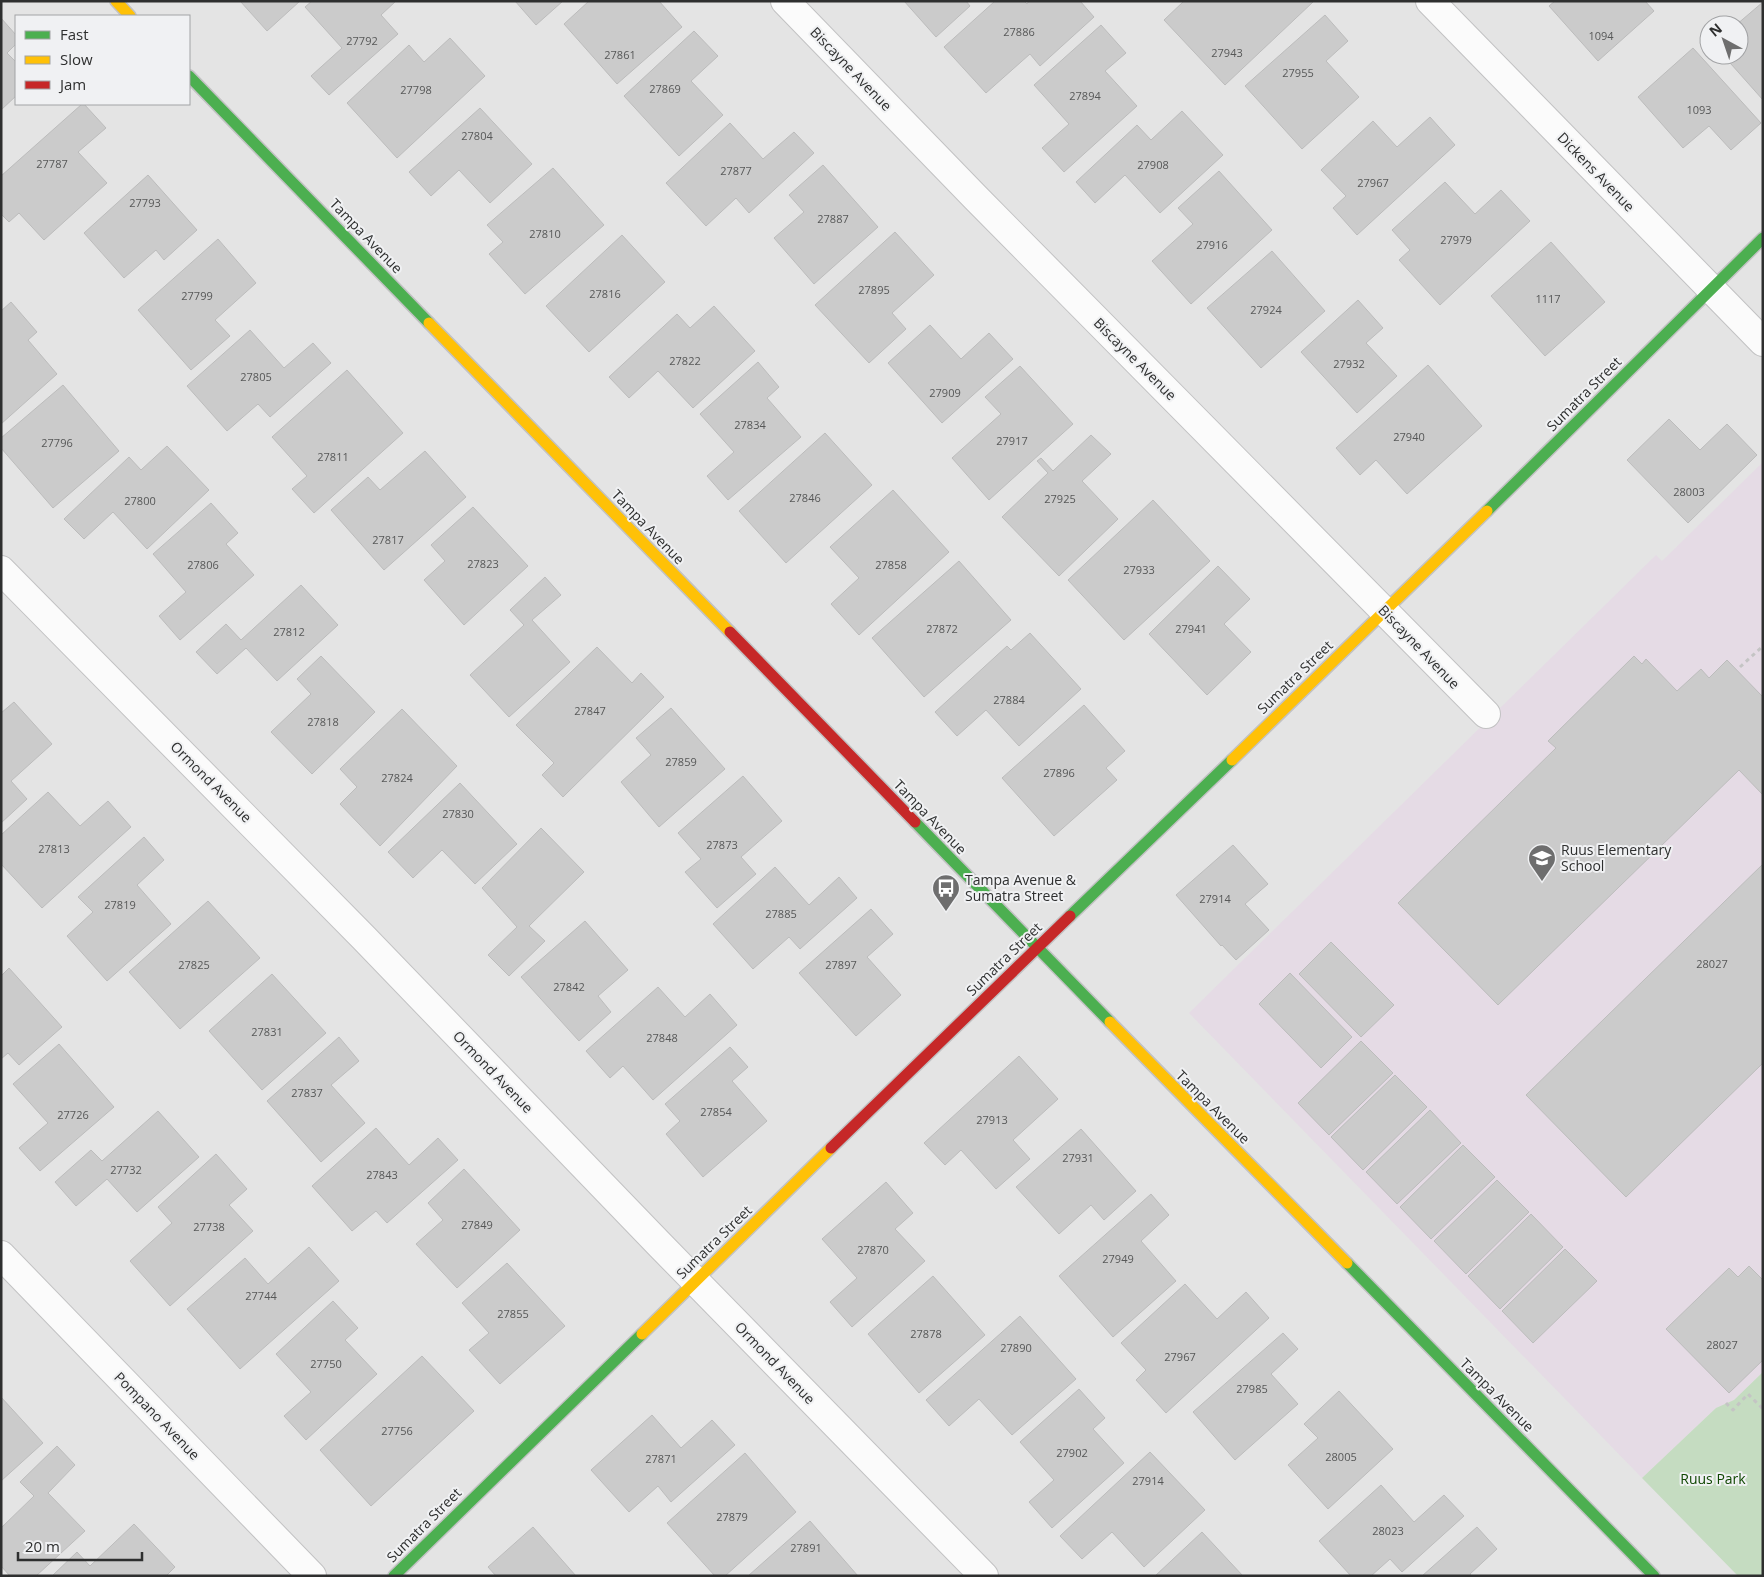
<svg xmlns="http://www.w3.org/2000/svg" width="1764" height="1577" font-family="'Open Sans',sans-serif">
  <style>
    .education { fill: #e5dbe5 }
    .green { fill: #c5dcc1 }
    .building { fill: #cbcbcb; stroke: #bcbcbc }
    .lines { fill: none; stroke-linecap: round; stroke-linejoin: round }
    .street-casing { stroke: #c2c2c3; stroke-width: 30 }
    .fast-casing { stroke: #c2c2c3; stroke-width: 14 }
    .slow-casing { stroke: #c2c2c3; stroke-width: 14 }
    .jam-casing { stroke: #c2c2c3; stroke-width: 14 }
    .path { stroke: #c4c4c4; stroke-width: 3; stroke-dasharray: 4 4; stroke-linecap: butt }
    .street { stroke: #fbfbfb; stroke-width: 28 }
    .fast { stroke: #4caf50; stroke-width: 11 }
    .slow { stroke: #ffc107; stroke-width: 11 }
    .jam { stroke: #c62828; stroke-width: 11 }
    .labels { text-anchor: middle; stroke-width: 4; stroke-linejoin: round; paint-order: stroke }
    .number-label { font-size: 11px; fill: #575858 }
    .street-label { font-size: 14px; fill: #2e2f2f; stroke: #f0f1f3 }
    .poi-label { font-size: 14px; fill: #2e2f2f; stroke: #f0f1f3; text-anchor: start }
    .park-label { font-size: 14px; fill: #0f4702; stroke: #f0f1f3 }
  </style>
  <rect width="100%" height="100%" fill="#e4e4e4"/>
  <polygon class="education" points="1763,462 1763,1372 1734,1400 1716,1408 1642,1478 1189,1013 1656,555 1662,561"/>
  <polygon class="green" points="1763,1372 1763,1576 1738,1576 1642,1478 1716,1408 1734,1400"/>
  <g class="building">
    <polygon points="240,1 300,1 267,31"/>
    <polygon points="312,1 396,1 381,15 398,34 329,95 311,76 342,48 305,7"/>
    <polygon points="515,1 563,1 536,25"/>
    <polygon points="589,1 659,1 682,27 617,84 564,24"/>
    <polygon points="904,1 966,1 970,6 936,37"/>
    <polygon points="995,1 1024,1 1027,4 1029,1 1080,1 1094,17 1040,66 1030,54 986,93 944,47"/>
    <polygon points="1184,1 1312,1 1313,2 1225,85 1164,20"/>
    <polygon points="1555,1 1645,1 1654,11 1598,61 1549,6"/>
    <polygon points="1763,2 1763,100 1723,55 1739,55 1739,25 1736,25"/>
    <polygon points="1325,15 1348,41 1326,61 1359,97 1302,149 1245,86"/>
    <polygon points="1,18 16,35 16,44 7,53 16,62 16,96 1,110"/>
    <polygon points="1101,25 1126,53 1105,71 1137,106 1064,172 1042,148 1069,124 1034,85"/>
    <polygon points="694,31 718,56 691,81 723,115 679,156 624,96"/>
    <polygon points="450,38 485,76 397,158 347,103 409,45 424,62"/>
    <polygon points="1693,48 1761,123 1731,150 1709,126 1683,148 1638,97"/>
    <polygon points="82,104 84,104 106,128 78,152 107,183 44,240 19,213 9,222 1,214 1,176"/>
    <polygon points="480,108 532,164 490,203 459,170 431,196 409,172"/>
    <polygon points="1182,111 1223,155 1160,213 1125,175 1095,203 1076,182 1137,125 1151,140"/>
    <polygon points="1430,117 1455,145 1357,235 1333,208 1346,196 1321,170 1373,121 1397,147"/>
    <polygon points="730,123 763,159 794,132 814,153 749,213 736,198 706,226 666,183"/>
    <polygon points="823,165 878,227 814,284 774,238 804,212 789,195"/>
    <polygon points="553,168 604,225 525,294 489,254 503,242 487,225"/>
    <polygon points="1219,171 1272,230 1191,304 1152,261 1193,224 1178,208"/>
    <polygon points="148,175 197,230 164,260 156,250 124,278 84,233"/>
    <polygon points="1445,182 1475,214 1501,190 1530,221 1440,305 1399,260 1410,250 1392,230"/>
    <polygon points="895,232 934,275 892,313 906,329 869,363 815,305"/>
    <polygon points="622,235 665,282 589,352 546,306"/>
    <polygon points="218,239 256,283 215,320 230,336 191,370 138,310"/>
    <polygon points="1551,242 1605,302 1545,356 1491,296"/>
    <polygon points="1272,251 1325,311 1261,368 1207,308"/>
    <polygon points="1358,300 1383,328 1366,343 1397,376 1357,413 1301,352"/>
    <polygon points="11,302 37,332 28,340 57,374 1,424 1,311"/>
    <polygon points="714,306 755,351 693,408 658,371 629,398 609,377 677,314 690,328"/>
    <polygon points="930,325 961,359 989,333 1013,359 942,423 888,363"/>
    <polygon points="250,330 284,368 313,343 331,363 270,417 258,404 227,431 187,386"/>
    <polygon points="758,362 779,387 767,398 801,437 728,500 707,476 734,452 700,414"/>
    <polygon points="1428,365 1482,426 1407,494 1376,460 1360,475 1336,448"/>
    <polygon points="1020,366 1073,424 989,500 952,458 1001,414 985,397"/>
    <polygon points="347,370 403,433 314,513 292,489 307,476 272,437"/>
    <polygon points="63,385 119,451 53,508 1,448 1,438"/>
    <polygon points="1669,419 1700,450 1727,424 1757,455 1688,523 1627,460"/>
    <polygon points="825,433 872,485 786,563 739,511"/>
    <polygon points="1091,435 1111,454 1082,481 1118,519 1059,576 1002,517 1048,473 1037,461 1041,458 1053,471"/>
    <polygon points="167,446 209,490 147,549 113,512 84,539 64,519 129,457 141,470"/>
    <polygon points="425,451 466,497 384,570 331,510 368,477 380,490"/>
    <polygon points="893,490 949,552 859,635 831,604 859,578 830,547"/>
    <polygon points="1153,500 1210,561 1124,640 1068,580"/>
    <polygon points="211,503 238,533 226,544 254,575 180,640 159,616 186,592 153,554"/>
    <polygon points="473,507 528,566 464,625 424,580 445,561 431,545"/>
    <polygon points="959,561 1011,620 924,697 872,638"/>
    <polygon points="1218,566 1250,599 1224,624 1251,652 1207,695 1149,634"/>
    <polygon points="545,577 561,595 532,620 570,662 509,717 470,675 524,625 510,610"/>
    <polygon points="301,585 338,625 277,681 246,648 217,674 196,652 226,624 241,640"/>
    <polygon points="1030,633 1081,689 1019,746 986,710 957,736 935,712 1007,646 1011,650"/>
    <polygon points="597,647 632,683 641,673 664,697 563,797 542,775 554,763 516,725"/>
    <polygon points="321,656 375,712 312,774 271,732 311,694 297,679"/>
    <polygon points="1634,656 1642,664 1646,659 1677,691 1701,669 1709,678 1727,660 1763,697 1763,795 1739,770 1498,1005 1398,903 1556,748 1548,741"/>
    <polygon points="14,702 52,744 11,781 27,799 1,823 1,713"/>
    <polygon points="1084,705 1125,751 1106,768 1117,780 1054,836 1002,778"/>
    <polygon points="671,708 725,769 659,827 621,782 651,755 636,738"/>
    <polygon points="402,709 457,766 380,846 340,804 357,787 340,769"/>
    <polygon points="743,776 782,821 741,857 756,874 717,908 685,872 701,859 678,833"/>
    <polygon points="460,783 517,844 475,884 442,850 413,878 388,852"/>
    <polygon points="48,792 80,826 108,801 131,827 42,908 1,864 1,835"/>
    <polygon points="541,828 584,872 529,926 545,941 509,976 488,955 517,927 482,888"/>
    <polygon points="144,837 164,860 137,885 171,924 107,981 67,936 93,912 78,897"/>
    <polygon points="1233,845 1268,884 1245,904 1269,930 1236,960 1222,945 1221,946 1176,895"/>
    <polygon points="1763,864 1763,1063 1626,1197 1526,1095"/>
    <polygon points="775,867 809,905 839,877 857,898 800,949 789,937 753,969 713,924"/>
    <polygon points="208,901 260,958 180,1029 129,972"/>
    <polygon points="871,909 893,934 867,957 901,995 856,1036 799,973"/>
    <polygon points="585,921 628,970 598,996 611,1012 579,1041 521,977"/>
    <polygon points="1331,942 1394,1005 1361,1037 1299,974"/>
    <polygon points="9,968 62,1027 19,1065 8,1053 1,1059 1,976"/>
    <polygon points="1290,973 1352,1037 1321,1068 1259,1004"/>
    <polygon points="272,974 326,1033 262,1090 209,1031"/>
    <polygon points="658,987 685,1017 710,994 737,1025 653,1100 623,1066 610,1078 586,1051"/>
    <polygon points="339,1037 359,1061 331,1085 365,1123 321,1162 267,1101"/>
    <polygon points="1361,1041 1393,1073 1329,1135 1298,1103"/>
    <polygon points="59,1044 114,1107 40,1171 19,1148 48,1123 13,1084"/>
    <polygon points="730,1047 748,1067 732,1081 767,1121 703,1177 666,1134 680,1121 665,1104"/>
    <polygon points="1019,1056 1058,1099 1013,1140 1030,1159 996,1189 961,1150 945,1165 924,1143"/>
    <polygon points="1395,1075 1427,1107 1363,1170 1331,1137"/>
    <polygon points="1430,1110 1461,1143 1397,1204 1366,1172"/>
    <polygon points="158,1111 199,1157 137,1212 107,1179 76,1206 55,1182 91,1150 102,1161"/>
    <polygon points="376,1128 409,1165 438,1138 458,1160 387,1223 376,1211 352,1231 312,1186"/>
    <polygon points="1081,1129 1136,1191 1104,1220 1091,1205 1059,1234 1016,1187"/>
    <polygon points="1463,1145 1495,1177 1431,1239 1400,1207"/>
    <polygon points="216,1154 247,1189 229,1205 253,1231 170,1306 130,1261 172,1223 158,1207"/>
    <polygon points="464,1169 520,1230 457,1288 416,1244 443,1220 428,1203"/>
    <polygon points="1497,1180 1529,1212 1466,1274 1434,1241"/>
    <polygon points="886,1182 913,1213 895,1229 925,1261 852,1327 830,1302 857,1278 822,1239"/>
    <polygon points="1151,1194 1169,1215 1141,1241 1176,1281 1113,1337 1059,1276"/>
    <polygon points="1531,1214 1563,1247 1500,1309 1468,1276"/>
    <polygon points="309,1247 339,1281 240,1369 187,1309 245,1258 268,1284"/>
    <polygon points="1565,1249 1597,1281 1533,1343 1502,1311"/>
    <polygon points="507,1263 565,1326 500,1384 469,1350 489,1333 462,1303"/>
    <polygon points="1749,1266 1763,1280 1763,1360 1729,1393 1666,1329 1729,1268 1738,1277"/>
    <polygon points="933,1276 985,1335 919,1393 868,1334"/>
    <polygon points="1185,1284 1217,1319 1246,1292 1269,1318 1166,1413 1136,1380 1146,1370 1121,1343"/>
    <polygon points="333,1301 358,1328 345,1340 377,1374 306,1440 284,1416 311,1392 276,1354"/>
    <polygon points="1020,1316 1076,1379 1012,1435 979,1399 949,1426 926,1400"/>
    <polygon points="1283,1333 1298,1349 1271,1374 1298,1404 1235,1460 1193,1412"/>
    <polygon points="422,1356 474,1411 371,1506 320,1450"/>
    <polygon points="1079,1389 1105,1418 1093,1429 1124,1463 1052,1528 1029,1502 1054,1480 1020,1442"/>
    <polygon points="1339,1391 1393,1449 1328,1509 1288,1465 1318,1438 1304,1424"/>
    <polygon points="1,1397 43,1443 1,1481"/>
    <polygon points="652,1415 681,1448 712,1420 735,1445 671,1502 658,1486 629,1512 591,1470"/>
    <polygon points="57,1446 75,1465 48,1493 85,1531 36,1576 10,1576 1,1566 1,1528 34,1496 20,1482"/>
    <polygon points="1150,1452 1205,1510 1144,1567 1112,1532 1082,1559 1060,1536"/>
    <polygon points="745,1453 796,1512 725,1576 715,1576 667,1523"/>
    <polygon points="1381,1485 1414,1522 1444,1495 1464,1516 1402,1572 1390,1559 1371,1576 1351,1576 1319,1541"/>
    <polygon points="810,1521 858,1576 748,1576"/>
    <polygon points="134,1524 175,1567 166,1576 52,1576 77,1552 90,1566"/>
    <polygon points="533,1527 576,1576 496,1576 488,1567"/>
    <polygon points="1477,1527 1497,1549 1470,1574 1472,1576 1422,1576"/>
    <polygon points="1202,1532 1243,1576 1155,1576"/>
  </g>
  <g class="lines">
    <g class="street-casing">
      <g id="street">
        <polyline points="785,1 976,198 1486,714"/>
        <polyline points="1430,1 1763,342"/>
        <polyline points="1,570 364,938 661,1246 984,1576"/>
        <polyline points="1,1255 312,1576"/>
      </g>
    </g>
    <g class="fast-casing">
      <g id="fast">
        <polyline points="189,76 429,323"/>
        <polyline points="1487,511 1763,238"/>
        <polyline points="915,822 1110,1022"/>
        <polyline points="1070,916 1232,760"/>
        <polyline points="1347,1263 1654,1576"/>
        <polyline points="394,1576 642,1334"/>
      </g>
    </g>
    <g class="slow-casing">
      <g id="slow">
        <polyline points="116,1 130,16"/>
        <polyline points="429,323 730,632"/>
        <polyline points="1232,760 1487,511"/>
        <polyline points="1110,1022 1347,1263"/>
        <polyline points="642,1334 831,1148"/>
      </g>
    </g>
    <g class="jam-casing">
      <g id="jam">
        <polyline points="730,632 915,822"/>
        <polyline points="831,1148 1070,916"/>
      </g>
    </g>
    <g class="path">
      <polyline points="1740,667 1763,646"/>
      <polyline points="1726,1403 1733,1410 1748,1394 1763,1409"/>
    </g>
    <use href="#street" class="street"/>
    <use href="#fast" class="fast"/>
    <use href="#slow" class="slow"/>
    <use href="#jam" class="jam"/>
  </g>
  <defs>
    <g id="school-pin" transform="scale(1.4375)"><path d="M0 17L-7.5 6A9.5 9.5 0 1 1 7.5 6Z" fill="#6e6e6e" stroke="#f0f1f3"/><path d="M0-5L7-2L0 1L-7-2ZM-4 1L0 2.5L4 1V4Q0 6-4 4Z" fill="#fff"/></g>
    <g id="bus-pin" transform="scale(1.4375)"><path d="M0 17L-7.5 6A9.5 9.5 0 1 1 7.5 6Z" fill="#6e6e6e" stroke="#f0f1f3"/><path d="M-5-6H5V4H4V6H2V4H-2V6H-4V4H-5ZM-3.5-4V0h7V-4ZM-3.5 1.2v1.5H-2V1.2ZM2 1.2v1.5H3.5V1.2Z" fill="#fff"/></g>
  </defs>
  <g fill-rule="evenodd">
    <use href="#school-pin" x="1542" y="858"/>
    <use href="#bus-pin" x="946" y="888"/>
  </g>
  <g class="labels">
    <g class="number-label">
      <text x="1019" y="36">27886</text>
      <text x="1601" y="40">1094</text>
      <text x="362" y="45">27792</text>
      <text x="1227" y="57">27943</text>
      <text x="620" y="59">27861</text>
      <text x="1298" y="77">27955</text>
      <text x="665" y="93">27869</text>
      <text x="416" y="94">27798</text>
      <text x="1085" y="100">27894</text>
      <text x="1699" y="114">1093</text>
      <text x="477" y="140">27804</text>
      <text x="52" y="168">27787</text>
      <text x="1153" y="169">27908</text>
      <text x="736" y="175">27877</text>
      <text x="1373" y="187">27967</text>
      <text x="145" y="207">27793</text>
      <text x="833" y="223">27887</text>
      <text x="545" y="238">27810</text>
      <text x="1456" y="244">27979</text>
      <text x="1212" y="249">27916</text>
      <text x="874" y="294">27895</text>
      <text x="605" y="298">27816</text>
      <text x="197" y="300">27799</text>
      <text x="1548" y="303">1117</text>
      <text x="1266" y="314">27924</text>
      <text x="685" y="365">27822</text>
      <text x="1349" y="368">27932</text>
      <text x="256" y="381">27805</text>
      <text x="945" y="397">27909</text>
      <text x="750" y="429">27834</text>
      <text x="1409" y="441">27940</text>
      <text x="1012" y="445">27917</text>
      <text x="57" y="447">27796</text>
      <text x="333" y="461">27811</text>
      <text x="1689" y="496">28003</text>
      <text x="805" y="502">27846</text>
      <text x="1060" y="503">27925</text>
      <text x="140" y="505">27800</text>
      <text x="388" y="544">27817</text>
      <text x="483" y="568">27823</text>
      <text x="203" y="569">27806</text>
      <text x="891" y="569">27858</text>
      <text x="1139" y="574">27933</text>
      <text x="942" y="633">27872</text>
      <text x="1191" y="633">27941</text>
      <text x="289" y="636">27812</text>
      <text x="1009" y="704">27884</text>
      <text x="590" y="715">27847</text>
      <text x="323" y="726">27818</text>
      <text x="681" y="766">27859</text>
      <text x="1059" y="777">27896</text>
      <text x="397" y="782">27824</text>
      <text x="458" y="818">27830</text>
      <text x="722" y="849">27873</text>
      <text x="54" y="853">27813</text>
      <text x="1215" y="903">27914</text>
      <text x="120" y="909">27819</text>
      <text x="781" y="918">27885</text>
      <text x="1712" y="968">28027</text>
      <text x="194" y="969">27825</text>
      <text x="841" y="969">27897</text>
      <text x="569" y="991">27842</text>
      <text x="267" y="1036">27831</text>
      <text x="662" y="1042">27848</text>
      <text x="307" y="1097">27837</text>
      <text x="716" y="1116">27854</text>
      <text x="73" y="1119">27726</text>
      <text x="992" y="1124">27913</text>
      <text x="1078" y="1162">27931</text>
      <text x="126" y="1174">27732</text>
      <text x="382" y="1179">27843</text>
      <text x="477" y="1229">27849</text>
      <text x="209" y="1231">27738</text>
      <text x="873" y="1254">27870</text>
      <text x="1118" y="1263">27949</text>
      <text x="261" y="1300">27744</text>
      <text x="513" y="1318">27855</text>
      <text x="926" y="1338">27878</text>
      <text x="1722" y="1349">28027</text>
      <text x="1016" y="1352">27890</text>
      <text x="1180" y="1361">27967</text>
      <text x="326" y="1368">27750</text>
      <text x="1252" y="1393">27985</text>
      <text x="397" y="1435">27756</text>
      <text x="1072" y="1457">27902</text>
      <text x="1341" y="1461">28005</text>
      <text x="661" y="1463">27871</text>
      <text x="1148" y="1485">27914</text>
      <text x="732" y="1521">27879</text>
      <text x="1388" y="1535">28023</text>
      <text x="806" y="1552">27891</text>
    </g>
    <g class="street-label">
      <text transform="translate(851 69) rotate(46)" y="5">Biscayne Avenue</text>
      <text transform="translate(1596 172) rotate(46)" y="5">Dickens Avenue</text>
      <text transform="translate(366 236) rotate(46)" y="5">Tampa Avenue</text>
      <text transform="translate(1135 359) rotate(45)" y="5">Biscayne Avenue</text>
      <text transform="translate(1584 394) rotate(-45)" y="5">Sumatra Street</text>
      <text transform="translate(648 527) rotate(46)" y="5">Tampa Avenue</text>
      <text transform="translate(1419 647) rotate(46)" y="5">Biscayne Avenue</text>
      <text transform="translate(1295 677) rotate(-44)" y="5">Sumatra Street</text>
      <text transform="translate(211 782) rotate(45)" y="5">Ormond Avenue</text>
      <text transform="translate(930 817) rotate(46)" y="5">Tampa Avenue</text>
      <text transform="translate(1004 959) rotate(-44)" y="5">Sumatra Street</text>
      <text transform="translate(493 1072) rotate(46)" y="5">Ormond Avenue</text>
      <text transform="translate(1213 1107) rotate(45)" y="5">Tampa Avenue</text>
      <text transform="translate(714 1242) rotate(-44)" y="5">Sumatra Street</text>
      <text transform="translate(775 1363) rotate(46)" y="5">Ormond Avenue</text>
      <text transform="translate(1497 1395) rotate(45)" y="5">Tampa Avenue</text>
      <text transform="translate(157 1416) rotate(46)" y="5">Pompano Avenue</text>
      <text transform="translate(424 1525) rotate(-45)" y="5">Sumatra Street</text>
    </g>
    <g class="poi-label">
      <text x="1561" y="855">Ruus Elementary<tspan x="1561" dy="16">School</tspan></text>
      <text x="965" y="885">Tampa Avenue &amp;<tspan x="965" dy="16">Sumatra Street</tspan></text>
    </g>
    <g class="park-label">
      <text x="1713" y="1484">Ruus Park</text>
    </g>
  </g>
  <rect width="1764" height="1577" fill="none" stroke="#2e2f2f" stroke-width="5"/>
  <rect x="15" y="15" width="175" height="90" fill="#f0f1f3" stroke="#a2a3a5"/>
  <rect x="25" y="31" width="25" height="8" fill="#4caf50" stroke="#a2a3a5"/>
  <text x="60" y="40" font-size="15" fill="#2e2f2f">Fast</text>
  <rect x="25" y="56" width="25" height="8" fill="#ffc107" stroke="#a2a3a5"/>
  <text x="60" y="65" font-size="15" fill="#2e2f2f">Slow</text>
  <rect x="25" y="81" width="25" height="8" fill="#c62828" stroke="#a2a3a5"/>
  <text x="60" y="90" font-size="15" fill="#2e2f2f">Jam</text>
  <g transform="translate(1724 40) rotate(320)"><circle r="24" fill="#f0f1f3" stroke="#a2a3a5"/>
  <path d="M0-4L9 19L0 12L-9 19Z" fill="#6e6e6e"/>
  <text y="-8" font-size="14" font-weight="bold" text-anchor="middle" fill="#2e2f2f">N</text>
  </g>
  <path d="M18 1552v8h124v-8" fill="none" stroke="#2e2f2f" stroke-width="2.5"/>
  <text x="25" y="1552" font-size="15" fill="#2e2f2f" stroke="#f0f1f3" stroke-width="4" paint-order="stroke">20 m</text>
</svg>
